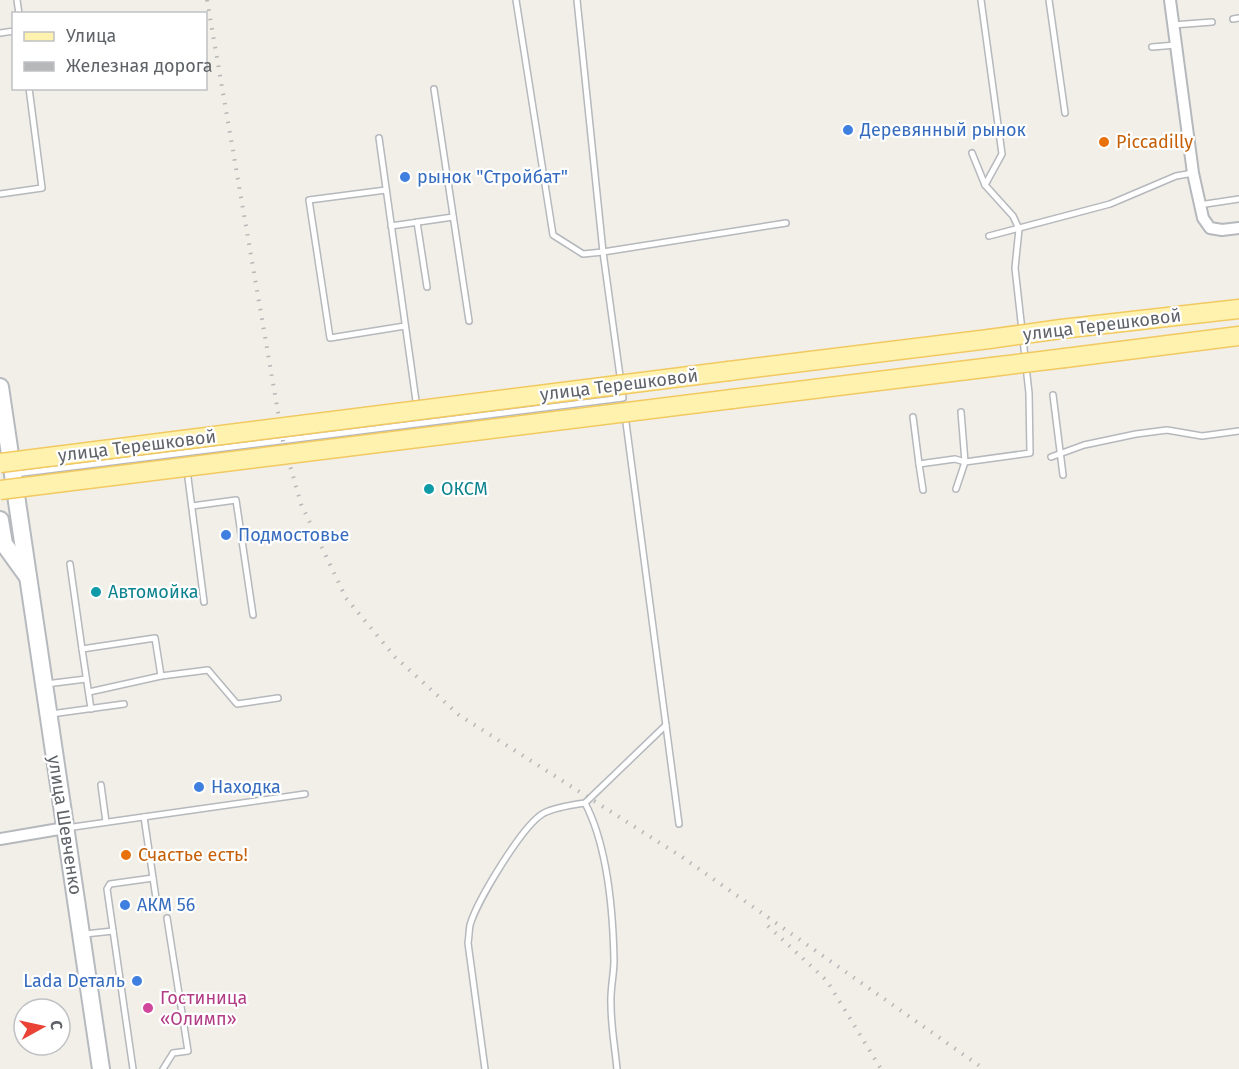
<svg xmlns="http://www.w3.org/2000/svg" width="1239" height="1069" font-family="'Fira Sans',sans-serif">
  <style>
    .lines { fill: none; stroke-linecap: round; stroke-linejoin: round }
    .lane-casing { stroke: #b5b8bc; stroke-width: 8 }
    .street-casing { stroke: #b5b8bc; stroke-width: 14 }
    .secondary-casing { stroke: #b6babf; stroke-width: 20 }
    .primary-casing { stroke: #f2c960; stroke-width: 21 }
    .lane { stroke: #fff; stroke-width: 5 }
    .street { stroke: #fff; stroke-width: 10 }
    .secondary { stroke: #fff; stroke-width: 16 }
    .primary { stroke: #fff2af; stroke-width: 18 }
    .rail { stroke: #b6b7b8; stroke-width: 4; stroke-dasharray: 1.5 8; stroke-linecap: butt }
    .primary-bridge-casing { stroke: #f2c960; stroke-width: 21; stroke-linecap: butt }
    .primary-bridge { stroke: #fff2af; stroke-width: 18 }
    .shop-dot { fill: #3f7fe0; stroke: #fff; stroke-width: 2 }
    .food-dot { fill: #e8710a; stroke: #fff; stroke-width: 2 }
    .culture-dot { fill: #0f9aa8; stroke: #fff; stroke-width: 2 }
    .hotel-dot { fill: #d1479c; stroke: #fff; stroke-width: 2 }
    .labels { text-anchor: middle; stroke-width: 4.5; stroke-linejoin: round; paint-order: stroke }
    .shop-label { font-size: 18px; fill: #366cbe; stroke: #fff; text-anchor: start }
    .food-label { font-size: 18px; fill: #c56008; stroke: #fff; text-anchor: start }
    .street-label { font-size: 18px; fill: #5f6368; stroke: #fff }
    .culture-label { font-size: 18px; fill: #0d838f; stroke: #fff; text-anchor: start }
    .hotel-label { font-size: 18px; fill: #b23c85; stroke: #fff; text-anchor: start }
  </style>
  <rect width="100%" height="100%" fill="#f1efe8"/>
  <g class="lines">
    <g class="lane-casing">
      <g id="lane">
        <polyline points="17,0 19,14"/>
        <polyline points="516,0 553,235 583,254 603,252 577,0"/>
        <polyline points="981,0 1002,154 985,185"/>
        <polyline points="1049,0 1065,113"/>
        <polyline points="1233,19 1239,18"/>
        <polyline points="1173,25 1212,22"/>
        <polyline points="0,33 14,31"/>
        <polyline points="1152,47 1176,45"/>
        <polyline points="434,89 469,321"/>
        <polyline points="379,138 417,408"/>
        <polyline points="386,190 309,200 330,338 405,326"/>
        <polyline points="0,194 42,188 29,88"/>
        <polyline points="1199,205 1239,199"/>
        <polyline points="417,222 427,287"/>
        <polyline points="391,226 453,217"/>
        <polyline points="989,236 1110,204 1176,176 1193,173"/>
        <polyline points="1053,395 1063,475"/>
        <polyline points="625,415 679,824"/>
        <polyline points="913,417 919,464 955,459 965,462 1030,453 1029,393 1015,268 1019,229 1013,216 985,185 972,153"/>
        <polyline points="1051,457 1084,445 1136,434 1167,430 1202,436 1239,431"/>
        <polyline points="919,464 923,490"/>
        <polyline points="187,470 204,602"/>
        <polyline points="15,474 623,398 603,252 786,223"/>
        <polyline points="956,489 965,462 961,412"/>
        <polyline points="192,506 236,500 253,615"/>
        <polyline points="70,564 82,649"/>
        <polyline points="46,684 86,679"/>
        <polyline points="89,692 161,676 208,670 237,704 278,698"/>
        <polyline points="91,709 82,649 155,638 161,676"/>
        <polyline points="51,714 124,704"/>
        <polyline points="101,785 106,822"/>
        <path d="M585,803C608,847 613,911 614,960C614,975 610,990 611,1005C611,1026 615,1048 617,1069"/>
        <polyline points="144,817 157,905"/>
        <polyline points="66,828 305,794"/>
        <polyline points="85,934 113,931"/>
        <polyline points="133,1069 107,889 110,884 153,878"/>
        <polyline points="163,1069 173,1053 188,1051 167,918"/>
        <path d="M485,1069L468,943C469,937 469,931 470,925C477,901 523,824 544,813C556,807 572,805 585,803L666,725"/>
      </g>
    </g>
    <g class="street-casing">
      <g id="street">
        <polyline points="1170,0 1193,173 1203,218 1210,228 1222,230 1239,228"/>
        <polyline points="0,839 65,828"/>
      </g>
    </g>
    <g class="secondary-casing">
      <g id="secondary">
        <polyline points="0,387 101,1069"/>
        <polyline points="0,520 4,544 28,577"/>
      </g>
    </g>
    <g class="primary-casing">
      <g id="primary">
        <polyline points="1061,329 1239,309"/>
        <polyline points="1065,358 1239,336"/>
        <polyline points="729,371 989,339"/>
        <polyline points="732,399 992,367"/>
      </g>
    </g>
    <use href="#lane" class="lane"/>
    <use href="#street" class="street"/>
    <use href="#secondary" class="secondary"/>
    <use href="#primary" class="primary"/>
    <g class="rail">
      <polyline points="207,0 283,441 301,504 346,598 395,657 459,715 682,857 984,1069"/>
      <polyline points="768,926 827,981 881,1069"/>
    </g>
    <g class="primary-bridge-casing">
      <g id="primary-bridge">
        <polyline points="989,339 1061,329"/>
        <polyline points="992,367 1065,358"/>
        <polyline points="0,463 729,371"/>
        <polyline points="0,490 732,399"/>
      </g>
    </g>
    <use href="#primary-bridge" class="primary-bridge"/>
  </g>
  <g class="shop-dot">
    <circle cx="848" cy="130" r="6"/>
    <circle cx="405" cy="177" r="6"/>
    <circle cx="226" cy="535" r="6"/>
    <circle cx="199" cy="787" r="6"/>
    <circle cx="125" cy="905" r="6"/>
    <circle cx="137" cy="981" r="6"/>
  </g>
  <g class="food-dot">
    <circle cx="1104" cy="142" r="6"/>
    <circle cx="126" cy="855" r="6"/>
  </g>
  <g class="culture-dot">
    <circle cx="429" cy="489" r="6"/>
    <circle cx="96" cy="592" r="6"/>
  </g>
  <circle class="hotel-dot" cx="148" cy="1008" r="6"/>
  <g class="labels">
    <g class="shop-label">
      <text x="860" y="136">Деревянный рынок</text>
      <text x="417" y="183">рынок "Стройбат"</text>
      <text x="238" y="541">Подмостовье</text>
      <text x="211" y="793">Находка</text>
      <text x="137" y="911">АКМ 56</text>
      <text x="125" y="987" text-anchor="end">Lada Dеталь</text>
    </g>
    <g class="food-label">
      <text x="1116" y="148">Piccadilly</text>
      <text x="138" y="861">Счастье есть!</text>
    </g>
    <g class="street-label">
      <text transform="translate(1102 325) rotate(-7)" y="6">улица Терешковой</text>
      <text transform="translate(619 385) rotate(-7)" y="6">улица Терешковой</text>
      <text transform="translate(137 446) rotate(-7)" y="6">улица Терешковой</text>
      <text transform="translate(65 825) rotate(81)" y="6">улица Шевченко</text>
    </g>
    <g class="culture-label">
      <text x="441" y="495">ОКСМ</text>
      <text x="108" y="598">Автомойка</text>
    </g>
    <g class="hotel-label">
      <text x="160" y="1004">Гостиница<tspan x="160" dy="21">«Олимп»</tspan></text>
    </g>
  </g>
  <rect x="12" y="12" width="195" height="78" fill="#ffffff" stroke="#bfc1c3" stroke-width="1.5"/>
  <rect x="24" y="32" width="30" height="9" fill="#fff2af" stroke="#bfc1c3" stroke-width="1.5"/>
  <text x="66" y="42" font-size="18" fill="#5f6368">Улица</text>
  <rect x="24" y="62" width="30" height="9" fill="#b6b7b8" stroke="#bfc1c3" stroke-width="1.5"/>
  <text x="66" y="72" font-size="18" fill="#5f6368">Железная дорога</text>
  <g transform="translate(42 1027) rotate(82)"><circle r="28" fill="#ffffff" stroke="#bfc1c3" stroke-width="1.5"/>
  <path d="M0-4.5L10 22L0 15L-10 22Z" fill="#ea4335"/>
  <text y="-9" font-size="16" font-weight="bold" text-anchor="middle" fill="#5f6368">С</text>
  </g>
</svg>
